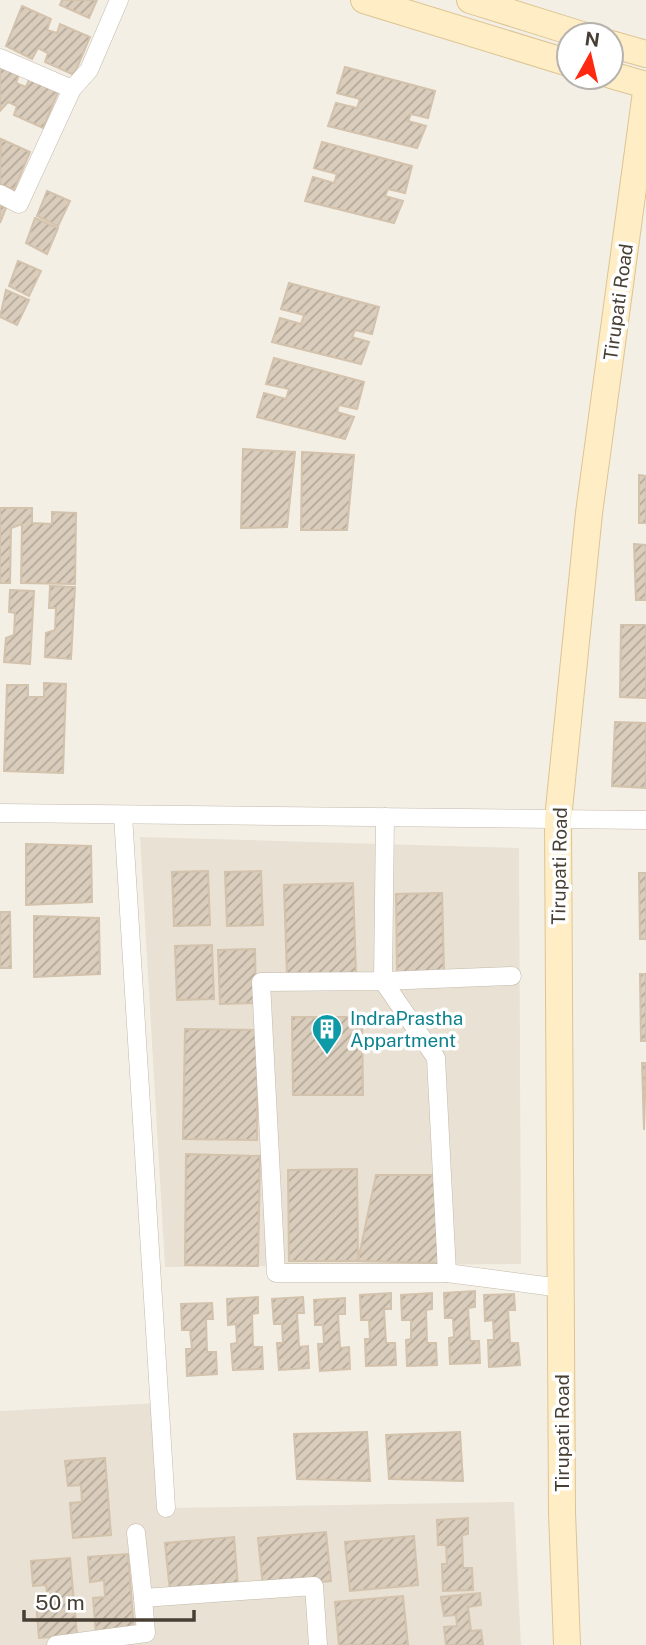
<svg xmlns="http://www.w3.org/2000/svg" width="646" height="1645" font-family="'Public Sans',sans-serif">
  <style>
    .residential { fill: #e9e1d3 }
    .building { fill: url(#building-hatch); stroke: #d3c2ac; stroke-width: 2 }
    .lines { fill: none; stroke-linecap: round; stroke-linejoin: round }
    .street-casing { stroke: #c4b9aa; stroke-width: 19 }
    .secondary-casing { stroke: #ddc492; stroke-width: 28 }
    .street { stroke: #fff; stroke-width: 18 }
    .secondary { stroke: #ffeec5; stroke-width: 26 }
    .labels { text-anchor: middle; stroke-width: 7; stroke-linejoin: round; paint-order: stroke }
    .street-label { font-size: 19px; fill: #483f34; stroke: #fff }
    .culture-label { font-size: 19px; fill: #0d838f; stroke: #fff; text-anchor: start }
  </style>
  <defs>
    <pattern id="building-hatch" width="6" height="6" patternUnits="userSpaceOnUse" patternTransform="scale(1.75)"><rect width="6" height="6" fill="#dacdbc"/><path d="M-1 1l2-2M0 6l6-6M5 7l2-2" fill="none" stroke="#b3a89a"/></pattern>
  </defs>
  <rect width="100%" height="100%" fill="#f4efe5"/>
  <g class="residential">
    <polygon points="140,837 519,848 521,1264 165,1267"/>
    <polygon points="159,1403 166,1508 514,1502 521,1645 0,1645 0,1411"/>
  </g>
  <g class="building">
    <polygon points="62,0 97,0 89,18 60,5"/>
    <polygon points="22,6 51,19 47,30 57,33 60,24 90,37 74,75 45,62 48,53 38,48 32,59 6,46"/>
    <polygon points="0,63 20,72 16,83 26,87 30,77 59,90 43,128 14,115 17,106 8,102 0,111"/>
    <polygon points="345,67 435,91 428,118 411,114 408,121 426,126 417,148 328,126 336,103 357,108 360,99 337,93"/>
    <polygon points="1,139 30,152 14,190 0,184"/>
    <polygon points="322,142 412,166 405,193 388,189 385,196 403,201 394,223 305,201 313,177 334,183 337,174 314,168"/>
    <polygon points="47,191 70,201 58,226 37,216"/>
    <polygon points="0,205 6,208 0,223"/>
    <polygon points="35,218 58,228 47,254 26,243"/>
    <polygon points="18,261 41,271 29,296 9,286"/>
    <polygon points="289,283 379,307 372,334 355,330 352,337 369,342 361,364 272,342 280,318 301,324 304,315 281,309"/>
    <polygon points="6,290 29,300 17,325 0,317"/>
    <polygon points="274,358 364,382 357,409 339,405 337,412 354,417 345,439 257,417 264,393 286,399 289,389 266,384"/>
    <polygon points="243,449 295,452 287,527 241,528"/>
    <polygon points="302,452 354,455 347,530 301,530"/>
    <polygon points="639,475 646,476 646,523 639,523"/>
    <polygon points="0,508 32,508 32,523 52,524 52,512 76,513 75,584 21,583 22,524 11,528 10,583 0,583"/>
    <polygon points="634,544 646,545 646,600 636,600"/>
    <polygon points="50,586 75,587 71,659 45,657 46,633 55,630 56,608 49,608"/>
    <polygon points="10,590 34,591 30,664 4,662 6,638 14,635 15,613 9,612"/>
    <polygon points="621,625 646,625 646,698 620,697"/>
    <polygon points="44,683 66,684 63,773 4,771 7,685 28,685 28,697 44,697"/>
    <polygon points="615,722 646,723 646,788 612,786"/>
    <polygon points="26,844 91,846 92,902 26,905"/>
    <polygon points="208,871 210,925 174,926 172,872"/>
    <polygon points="261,871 263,925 227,926 225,872"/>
    <polygon points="639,873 646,873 646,939 640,939"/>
    <polygon points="353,883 356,974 287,977 284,885"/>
    <polygon points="442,893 444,973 397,974 396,894"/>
    <polygon points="0,912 10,912 11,968 0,968"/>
    <polygon points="34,916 99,918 100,974 34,977"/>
    <polygon points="212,945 214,999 177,1000 175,946"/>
    <polygon points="255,949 256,1003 220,1004 218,950"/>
    <polygon points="640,974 646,974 646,1041 641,1041"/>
    <polygon points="292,1017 362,1017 363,1095 293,1095"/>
    <polygon points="185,1029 258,1030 257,1140 183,1139"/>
    <polygon points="642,1063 646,1063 644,1130"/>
    <polygon points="186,1154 260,1156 258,1266 185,1265"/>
    <polygon points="357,1169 358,1261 289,1261 288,1170"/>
    <polygon points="376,1175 440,1175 440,1263 358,1261"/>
    <polygon points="475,1291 475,1307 468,1308 470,1341 479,1341 480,1363 450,1364 449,1338 454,1337 453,1318 445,1318 444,1293"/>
    <polygon points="391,1293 391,1309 384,1309 386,1343 395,1343 396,1365 366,1366 365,1339 370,1339 369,1320 361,1320 360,1295"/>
    <polygon points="432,1293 432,1309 426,1310 427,1343 436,1343 437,1365 407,1366 406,1340 411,1339 411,1320 402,1320 401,1295"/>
    <polygon points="514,1294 515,1310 508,1310 510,1343 518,1343 520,1365 489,1367 488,1340 494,1340 493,1320 485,1321 484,1295"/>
    <polygon points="258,1297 258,1313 252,1314 253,1347 262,1347 263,1369 233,1370 231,1344 237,1343 236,1324 228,1325 227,1299"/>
    <polygon points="303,1297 304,1313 297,1313 299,1347 308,1346 309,1368 279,1370 277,1343 283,1343 282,1324 274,1324 272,1299"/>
    <polygon points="345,1298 345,1314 338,1314 340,1348 349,1347 350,1369 320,1371 318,1344 324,1344 323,1325 315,1325 314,1300"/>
    <polygon points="212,1303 213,1319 206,1319 207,1352 216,1352 217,1374 187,1376 186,1349 192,1349 190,1330 182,1330 181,1304"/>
    <polygon points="367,1432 370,1481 297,1479 294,1434"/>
    <polygon points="460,1432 463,1481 389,1479 386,1435"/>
    <polygon points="105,1458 111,1535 73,1538 70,1503 82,1502 81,1485 68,1486 65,1461"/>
    <polygon points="468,1518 468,1534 462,1535 463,1568 472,1568 473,1590 443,1591 442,1564 447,1564 446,1545 438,1545 437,1520"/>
    <polygon points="326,1532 331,1581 263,1587 258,1538"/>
    <polygon points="414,1536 418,1585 350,1591 345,1542"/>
    <polygon points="234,1537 238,1586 170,1592 165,1543"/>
    <polygon points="128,1554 134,1631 96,1634 93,1598 105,1597 104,1580 90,1582 88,1557"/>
    <polygon points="70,1558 77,1635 39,1638 36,1603 48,1602 46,1585 33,1586 31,1561"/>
    <polygon points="480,1593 481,1605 468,1607 471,1631 481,1630 483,1645 446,1645 444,1627 457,1626 456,1615 444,1616 441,1597"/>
    <polygon points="403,1596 408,1645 339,1645 335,1602"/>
  </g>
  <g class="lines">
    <g class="street-casing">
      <g id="street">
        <polyline points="0,58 72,89"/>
        <polyline points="0,194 19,204 72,89 89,70 119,0"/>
        <polyline points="0,813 646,820"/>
        <polyline points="123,815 166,1508"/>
        <polyline points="383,981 436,1058 447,1273 276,1273 261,982 383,981 385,817"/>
        <polyline points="383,981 512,976"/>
        <polyline points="447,1273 561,1288"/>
        <polyline points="136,1533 143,1598"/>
        <polyline points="56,1645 146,1633 143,1598 314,1586 318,1645"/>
      </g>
    </g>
    <g class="secondary-casing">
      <g id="secondary">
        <polyline points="364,0 569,63"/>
        <polyline points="470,0 582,35"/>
        <polyline points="611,44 646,54"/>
        <polyline points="611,75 646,85"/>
        <polyline points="567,1645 562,1512 558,819 589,513 646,92"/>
      </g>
    </g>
    <use href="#street" class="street"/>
    <use href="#secondary" class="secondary"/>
  </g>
  <defs>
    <g id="building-pin" transform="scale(1.575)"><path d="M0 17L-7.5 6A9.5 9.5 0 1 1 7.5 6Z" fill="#0f9aa8" stroke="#fff"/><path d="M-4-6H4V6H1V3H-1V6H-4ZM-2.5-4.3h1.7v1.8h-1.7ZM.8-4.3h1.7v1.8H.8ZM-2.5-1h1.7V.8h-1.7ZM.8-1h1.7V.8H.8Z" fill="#fff"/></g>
  </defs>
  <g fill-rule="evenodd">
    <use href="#building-pin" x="327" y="1029"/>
  </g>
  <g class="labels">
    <g class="street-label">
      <text transform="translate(618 302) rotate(-82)" y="7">Tirupati Road</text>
      <text transform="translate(559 866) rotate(-89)" y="7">Tirupati Road</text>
      <text transform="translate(562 1433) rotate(-90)" y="7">Tirupati Road</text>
    </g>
    <g class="culture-label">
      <text x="350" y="1025">IndraPrastha<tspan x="350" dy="22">Appartment</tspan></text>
    </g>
  </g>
  <g transform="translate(590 56) rotate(8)"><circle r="33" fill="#ffffff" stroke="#b6b2ae" stroke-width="2"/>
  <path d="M0-5L12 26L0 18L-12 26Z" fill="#ff2912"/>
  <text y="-10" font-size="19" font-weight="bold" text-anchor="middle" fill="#483f34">N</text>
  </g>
  <path d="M24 1610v10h170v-10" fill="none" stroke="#483f34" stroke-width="3.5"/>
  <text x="35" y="1610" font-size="21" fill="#483f34" stroke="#ffffff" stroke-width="5" paint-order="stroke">50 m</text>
</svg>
